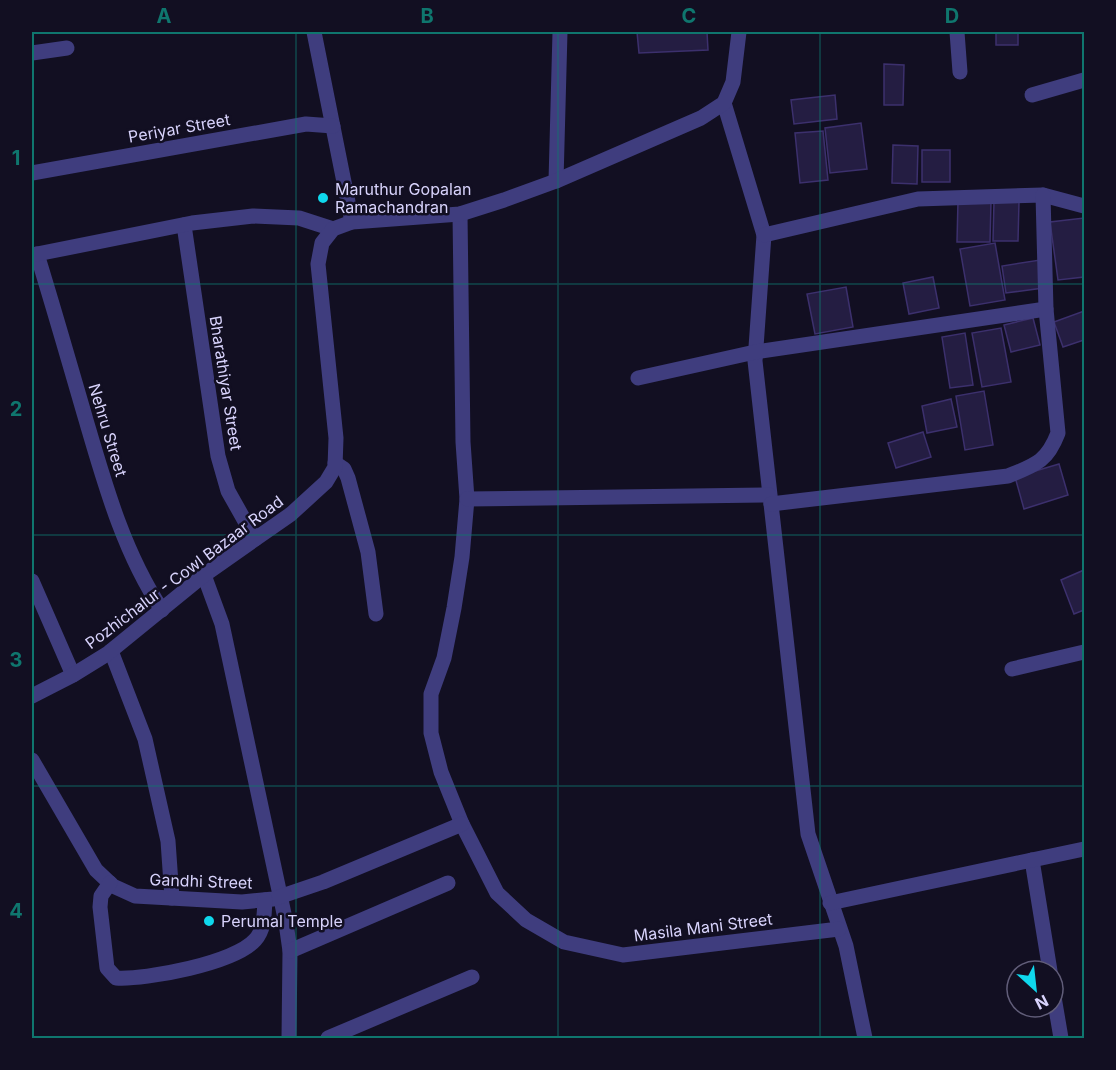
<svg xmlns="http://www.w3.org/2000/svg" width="1116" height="1070" font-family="Inter,sans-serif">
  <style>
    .building { fill: #241d42; stroke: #3c306d; stroke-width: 1.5 }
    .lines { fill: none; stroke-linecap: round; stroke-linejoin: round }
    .minor { stroke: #3f3d7e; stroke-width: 15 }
    .tertiary { stroke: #3f3d7e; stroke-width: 15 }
    .grid { fill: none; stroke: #0f766e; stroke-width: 1.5; stroke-opacity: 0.55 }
    .poi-dot { fill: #0fd8ed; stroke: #120f22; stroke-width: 2 }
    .labels { text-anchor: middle; stroke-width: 5; stroke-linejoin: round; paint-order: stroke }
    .street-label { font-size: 16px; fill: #d8d3fc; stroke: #120f22 }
    .poi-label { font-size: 16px; fill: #d8d3fc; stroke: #120f22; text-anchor: start }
    .neatline { fill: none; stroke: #0f766e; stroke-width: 2 }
    .grid-label { font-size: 20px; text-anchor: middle; font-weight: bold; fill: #0f766e }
  </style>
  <rect width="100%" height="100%" fill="#120f22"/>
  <g class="building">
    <polygon points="637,32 707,32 708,50 639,53"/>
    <rect x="996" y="32" width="22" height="13"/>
    <polygon points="884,64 904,65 903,105 884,105"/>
    <polygon points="835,95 837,119 794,124 791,100"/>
    <polygon points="861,123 867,169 830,173 825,128"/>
    <polygon points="823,131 828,180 800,183 795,133"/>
    <polygon points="893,145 918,146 917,184 892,183"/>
    <rect x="922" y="150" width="28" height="32"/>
    <polygon points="958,201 991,202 990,242 957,242"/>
    <polygon points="994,201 1019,202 1018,241 993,241"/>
    <polygon points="1084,218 1084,277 1058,280 1050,222"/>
    <polygon points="995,243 1005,300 970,306 960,249"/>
    <polygon points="1040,260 1043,288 1006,293 1002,266"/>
    <polygon points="933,277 939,308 909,314 903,283"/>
    <polygon points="846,287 853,327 815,334 807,294"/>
    <polygon points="1084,311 1084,340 1063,347 1054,322"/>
    <polygon points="1033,318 1040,345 1011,352 1004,325"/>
    <polygon points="1001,328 1011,382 982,387 972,333"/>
    <polygon points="965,333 973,385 950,388 942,337"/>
    <polygon points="984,391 993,445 965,450 956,396"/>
    <polygon points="951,399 957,427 927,433 922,406"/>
    <polygon points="923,432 931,457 896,468 888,443"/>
    <polygon points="1059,464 1068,495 1024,509 1015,477"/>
    <polygon points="1084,570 1084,610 1074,614 1061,580"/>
  </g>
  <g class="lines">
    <g class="minor">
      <polyline points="314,32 352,222"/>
      <polyline points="957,32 960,72"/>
      <polyline points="32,53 67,48"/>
      <polyline points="1032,95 1084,80"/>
      <polyline points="724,103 764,235 755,361 808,834 846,946 865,1038"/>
      <polyline points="32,173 306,124 333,126"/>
      <polyline points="556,181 560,32"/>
      <polyline points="460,214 463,442 467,499 462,557 454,608 444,658 431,694 431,733 441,772 462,824 497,893 526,920 564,942 623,955 839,929"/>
      <polyline points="184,225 218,456 228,491 255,539"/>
      <polyline points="764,235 918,199 1043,195 1084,206"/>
      <path d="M37,254C54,309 70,365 86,420C105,485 124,553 162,610"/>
      <polyline points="32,255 192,223 253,216 299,218 333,229"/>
      <polyline points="638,378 755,352 1046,309"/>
      <polyline points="335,463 344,469 348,478 368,552 376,614"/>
      <polyline points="467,499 769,495"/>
      <path d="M771,504L1008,476C1035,465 1047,462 1058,433L1046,309L1043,195"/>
      <polyline points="204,575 222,624 286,923 290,951 289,1038"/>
      <polyline points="32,581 73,675"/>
      <polyline points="111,651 145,739 168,841 172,898"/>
      <polyline points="1012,669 1084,652"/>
      <polyline points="32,760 96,870 113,886 135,896 242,902 273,899 323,882 462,824"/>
      <polyline points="1032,860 1050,971"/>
      <path d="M110,883L101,896L100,907L107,968L116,978C146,980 235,963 255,940C265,929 264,914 265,900"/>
      <polyline points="830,903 1084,849"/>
      <polyline points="290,951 448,883"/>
      <polyline points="1053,991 1061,1038"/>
      <polyline points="328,1038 472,977"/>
    </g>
    <polyline class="tertiary" points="32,696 73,675 107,654 204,575 291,514 326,482 335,467 336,438 318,264 322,243 333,229 352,222 460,214 504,200 556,181 701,118 724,103 733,82 739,32"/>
  </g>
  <path class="grid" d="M296,32V1038M558,32V1038M820,32V1038M32,284H1084M32,535H1084M32,786H1084"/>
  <g class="poi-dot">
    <circle cx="323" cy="198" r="6"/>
    <circle cx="209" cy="921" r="6"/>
  </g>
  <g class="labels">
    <g class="street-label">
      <text transform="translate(179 128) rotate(-10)" y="6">Periyar Street</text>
      <text transform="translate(226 383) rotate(81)" y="6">Bharathiyar Street</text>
      <text transform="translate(108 430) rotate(73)" y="6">Nehru Street</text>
      <text transform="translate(184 572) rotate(-37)" y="6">Pozhichalur - Cowl Bazaar Road</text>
      <text transform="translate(201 881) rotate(2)" y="6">Gandhi Street</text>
      <text transform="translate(703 927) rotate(-7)" y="6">Masila Mani Street</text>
    </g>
    <g class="poi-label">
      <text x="335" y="195">Maruthur Gopalan<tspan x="335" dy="18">Ramachandran</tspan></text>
      <text x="221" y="927">Perumal Temple</text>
    </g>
  </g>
  <rect width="1116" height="1070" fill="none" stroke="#120f22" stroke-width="66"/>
  <g transform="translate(1035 989) rotate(153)"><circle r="28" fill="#120f22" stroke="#615d79" stroke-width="1.5"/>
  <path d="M0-4.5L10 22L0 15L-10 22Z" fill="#0fd8ed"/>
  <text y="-9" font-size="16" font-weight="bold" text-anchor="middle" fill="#d8d3fc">N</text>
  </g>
  <rect x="33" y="33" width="1050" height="1004" class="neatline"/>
  <g class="grid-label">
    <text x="164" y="23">A</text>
    <text x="427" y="23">B</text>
    <text x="689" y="23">C</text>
    <text x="952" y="23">D</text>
    <text x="16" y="165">1</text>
    <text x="16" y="416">2</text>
    <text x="16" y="667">3</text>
    <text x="16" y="918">4</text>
  </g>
</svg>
